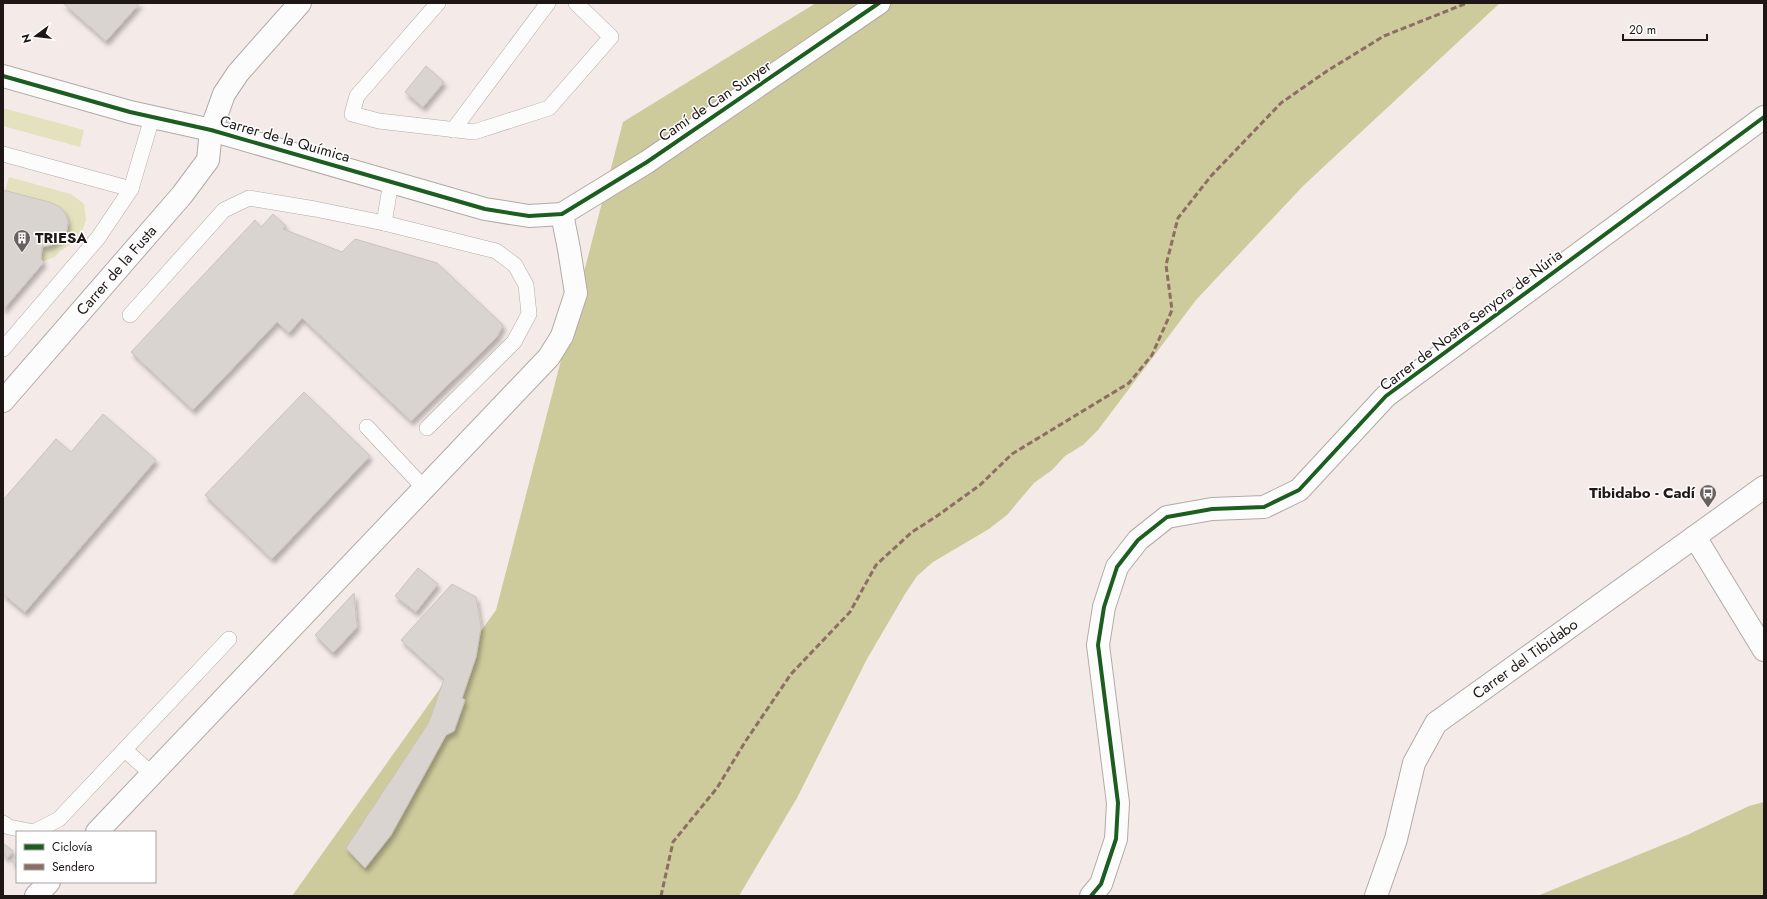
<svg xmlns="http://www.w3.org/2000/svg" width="1767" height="899" font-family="Jost,sans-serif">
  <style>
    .green { fill: #e4e1be }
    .forest { fill: #cdca9c }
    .building { fill: #dad4d0; stroke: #cac3bf; filter: url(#shadow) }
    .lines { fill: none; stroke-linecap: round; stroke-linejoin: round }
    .lane-casing { stroke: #b1aaa7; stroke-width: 16 }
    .street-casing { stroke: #b1aaa7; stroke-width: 24 }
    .lane { stroke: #fdfcfc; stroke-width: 15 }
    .street { stroke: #fdfcfc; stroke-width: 22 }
    .quiet { stroke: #8d6e63; stroke-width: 3; stroke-dasharray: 6 3; stroke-linecap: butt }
    .cycleway-casing { stroke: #fff; stroke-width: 6 }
    .cycleway { stroke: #1b5e20; stroke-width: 4 }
    .labels { text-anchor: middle; stroke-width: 3; stroke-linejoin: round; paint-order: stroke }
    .street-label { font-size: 15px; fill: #1e1715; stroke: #fff }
    .poi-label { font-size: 15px; font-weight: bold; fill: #1e1715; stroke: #fff; text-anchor: start }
  </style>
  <defs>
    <filter id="shadow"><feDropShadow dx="2.5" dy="4.5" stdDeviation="2" flood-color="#0004"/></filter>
  </defs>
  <rect width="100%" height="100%" fill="#f4ebe8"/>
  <g class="green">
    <polygon points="3,108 84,130 80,147 3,126"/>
    <path d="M9,177L71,194L84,204L86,220L82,232L73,243L60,251L55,257L43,261L41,259L42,247C62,243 79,224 60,207L5,191Z"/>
  </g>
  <g class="forest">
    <polygon points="816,3 1500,3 1303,186 1196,300 1098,430 1083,445 1065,456 1052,470 1034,483 1007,515 989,529 933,562 917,576 905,594 867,659 797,798 739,896 292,896 496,610 623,122"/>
    <polygon points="1764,802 1764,896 1537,896 1687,835 1749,806"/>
  </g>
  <g class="building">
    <polygon points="63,3 140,3 106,41"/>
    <polygon points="426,66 444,82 423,107 405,92"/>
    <polygon points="3,190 49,202 60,207 65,213 68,222 67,230 62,238 51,245 42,247 41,259 44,262 3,310"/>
    <polygon points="273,214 286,226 283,229 342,252 355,239 437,263 503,325 497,337 411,421 302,318 289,333 277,322 193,410 131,352 255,220 261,227"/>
    <polygon points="304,392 370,456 272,559 205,495"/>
    <polygon points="103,414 156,460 25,612 3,594 3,500 56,439 71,452"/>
    <polygon points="418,568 438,584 416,612 395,596"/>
    <polygon points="452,584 476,597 481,627 476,657 462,698 465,700 454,731 446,735 391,835 365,868 346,848 429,722 444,679 401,640"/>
    <polygon points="354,593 357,627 333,653 315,635"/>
    <polygon points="3,843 13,851 8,858 3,854"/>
    <polygon points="17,855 17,866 12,861"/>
  </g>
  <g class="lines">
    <g class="lane-casing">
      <g id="lane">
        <polyline points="438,3 357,96 352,114 379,121 474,132 549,108 611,37 576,3"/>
        <polyline points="453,130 548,3"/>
        <polyline points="3,154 131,189"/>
        <polyline points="384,223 391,182"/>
        <polyline points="130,315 224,210 249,198 315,209 384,223 496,251 515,265 526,285 529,314 514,342 427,428"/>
        <polyline points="3,349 98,238 131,189 152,118"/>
        <polyline points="367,427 424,488"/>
        <polyline points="125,750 152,774"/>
        <polyline points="3,823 9,827 34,832 59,819 229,639"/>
      </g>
    </g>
    <g class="street-casing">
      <g id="street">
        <polyline points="3,76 130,112 211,130 485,209 529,216 562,214 647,162 879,3"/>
        <path id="s1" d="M3,401L182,195L208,160L211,130L224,94L238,73L300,3"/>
        <polyline points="1695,537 1764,650"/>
        <polyline points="97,832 549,357 562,336 576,293 569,249 562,214"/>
        <polyline points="36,896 49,882"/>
        <polyline points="1091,896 1101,884 1116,839 1118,803 1098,645 1104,607 1117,567 1138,540 1167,517 1212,509 1264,507 1299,490 1386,396 1764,117"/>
        <path id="s2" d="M1376,896L1396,839L1414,763L1436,723L1764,487"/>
      </g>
    </g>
    <use href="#lane" class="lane"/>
    <use href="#street" class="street"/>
    <polyline class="quiet" points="661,896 673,842 717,788 745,742 791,674 850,612 876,565 912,532 937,516 980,485 1012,454 1129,383 1152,355 1172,310 1166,265 1178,218 1211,176 1281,103 1327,71 1384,36 1467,3"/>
    <g class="cycleway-casing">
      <g id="cycleway">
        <polyline points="3,76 130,112 211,130 485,209 529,216 562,214 647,162 879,3"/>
        <polyline points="1091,896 1101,884 1116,839 1118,803 1098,645 1104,607 1117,567 1138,540 1167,517 1212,509 1264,507 1299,490 1386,396 1764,117"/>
      </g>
    </g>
    <use href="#cycleway" class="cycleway"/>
  </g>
  <defs>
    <g id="building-pin" transform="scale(0.9)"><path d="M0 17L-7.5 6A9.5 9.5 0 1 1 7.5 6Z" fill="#69615f" stroke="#fff"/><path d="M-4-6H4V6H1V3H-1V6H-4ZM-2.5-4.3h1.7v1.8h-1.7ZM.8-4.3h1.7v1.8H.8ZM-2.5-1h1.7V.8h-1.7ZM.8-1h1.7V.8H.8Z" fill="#fff"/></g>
    <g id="bus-pin" transform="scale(0.9)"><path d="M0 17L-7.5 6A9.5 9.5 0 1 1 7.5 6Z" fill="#69615f" stroke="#fff"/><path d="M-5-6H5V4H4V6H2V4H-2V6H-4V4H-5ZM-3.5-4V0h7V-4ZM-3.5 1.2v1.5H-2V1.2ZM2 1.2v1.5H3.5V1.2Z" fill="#fff"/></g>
  </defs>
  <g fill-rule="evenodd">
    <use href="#building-pin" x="22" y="238"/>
    <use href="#bus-pin" x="1708" y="493"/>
  </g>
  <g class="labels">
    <g class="street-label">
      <text transform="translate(715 101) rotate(-34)" y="5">Camí de Can Sunyer</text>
      <text transform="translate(285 139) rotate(16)" y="5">Carrer de la Química</text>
      <text dy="5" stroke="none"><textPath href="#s1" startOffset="173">Carrer de la Fusta</textPath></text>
      <text transform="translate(1471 320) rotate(-37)" y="5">Carrer de Nostra Senyora de Núria</text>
      <text dy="5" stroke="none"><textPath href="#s2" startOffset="294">Carrer del Tibidabo</textPath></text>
    </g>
    <g class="poi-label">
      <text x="35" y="243">TRIESA</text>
      <text x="1695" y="498" text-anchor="end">Tibidabo - Cadí</text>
    </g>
  </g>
  <rect width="1767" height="899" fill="none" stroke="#1e1715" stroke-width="8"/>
  <rect x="16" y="831" width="140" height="52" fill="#ffffff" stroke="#a5a2a1"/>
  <rect x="24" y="844" width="20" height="6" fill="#1b5e20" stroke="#a5a2a1"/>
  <text x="52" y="851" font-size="12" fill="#1e1715">Ciclovía</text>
  <rect x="24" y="864" width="20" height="6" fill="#8d6e63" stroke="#a5a2a1"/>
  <text x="52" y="871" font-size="12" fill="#1e1715">Sendero</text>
  <g transform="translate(36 36) rotate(255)" stroke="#ffffff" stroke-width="3" paint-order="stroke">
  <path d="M0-3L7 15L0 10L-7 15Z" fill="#1e1715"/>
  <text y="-6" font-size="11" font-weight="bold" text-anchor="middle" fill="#1e1715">N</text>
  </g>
  <path d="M1623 34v6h84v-6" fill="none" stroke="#1e1715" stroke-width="2"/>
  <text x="1629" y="34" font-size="12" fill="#1e1715" stroke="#ffffff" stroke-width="3" paint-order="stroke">20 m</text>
</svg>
